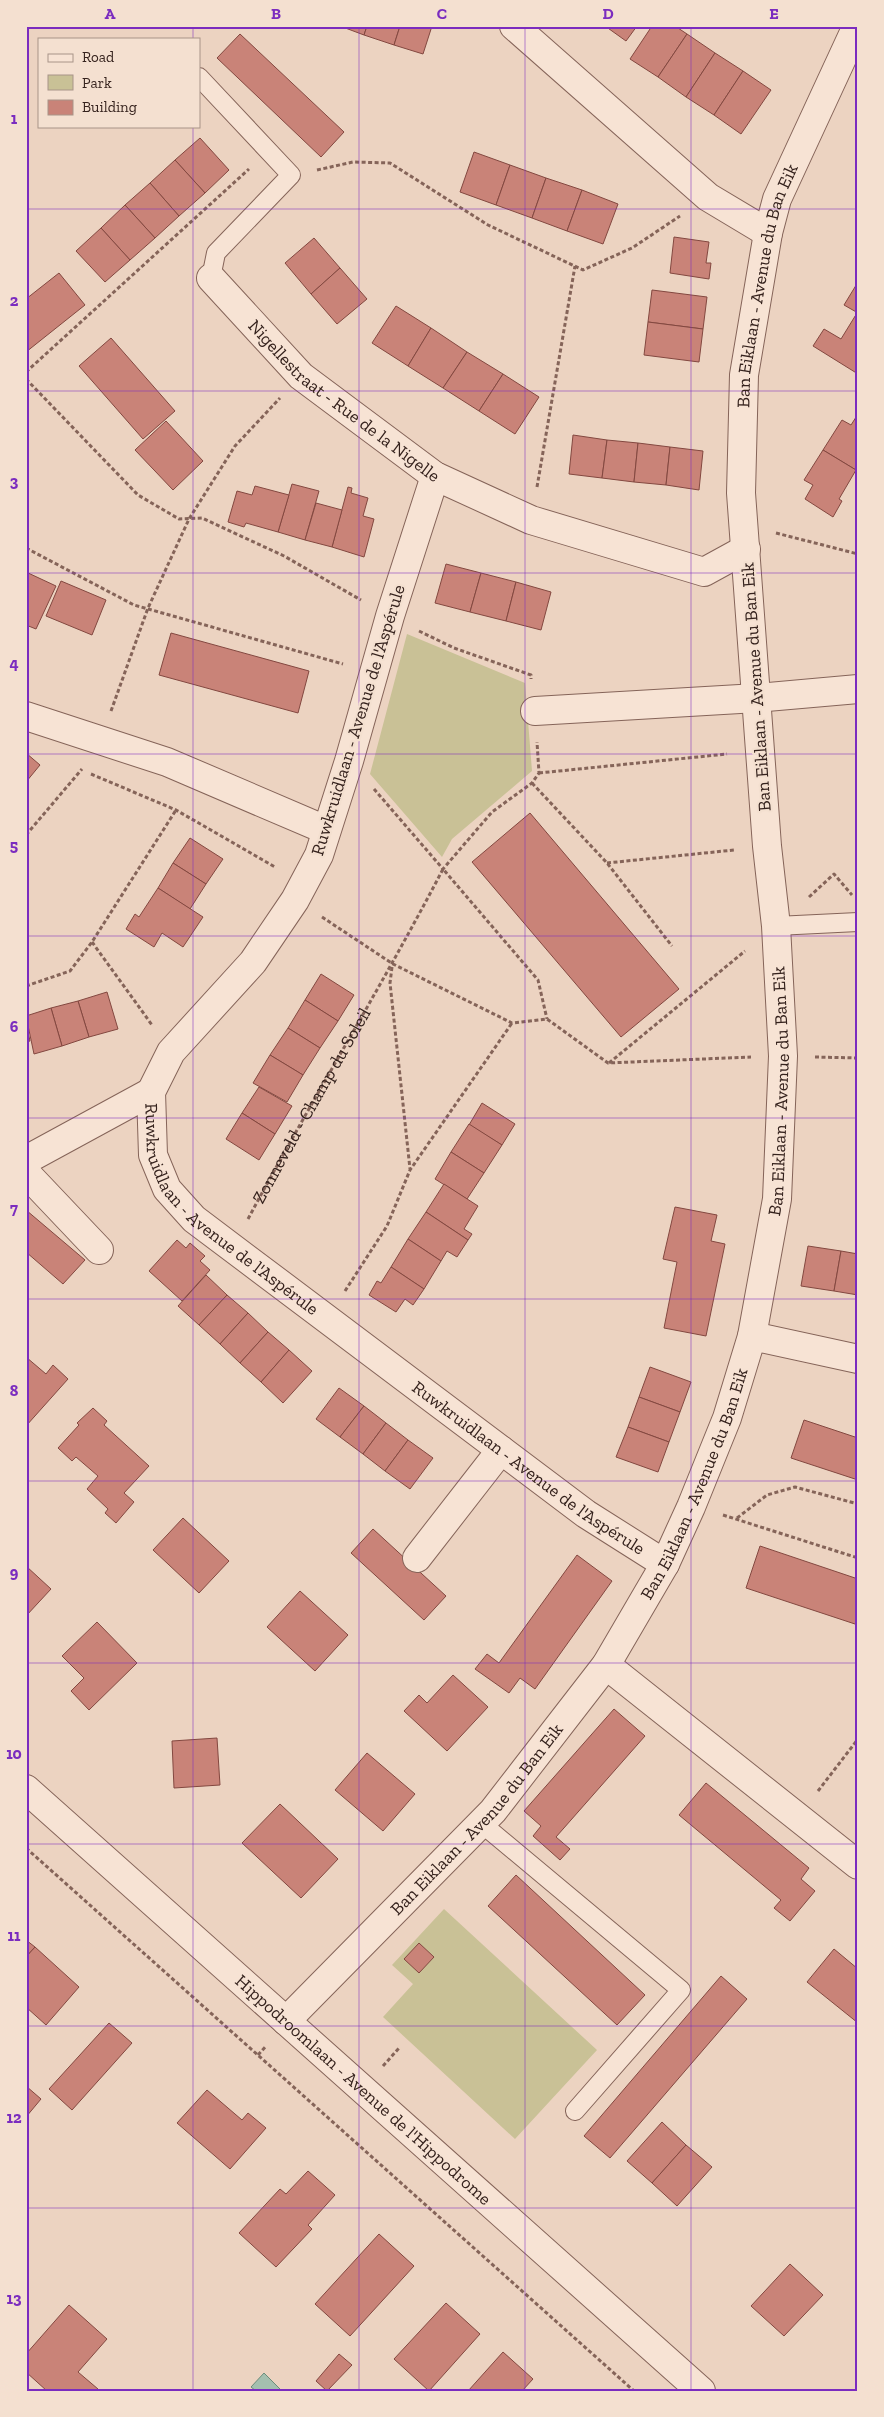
<svg xmlns="http://www.w3.org/2000/svg" width="884" height="2417" font-family="'Zilla Slab',serif">
  <style>
    .green { fill: #c9c196 }
    .water { fill: #a4bfaf; stroke: #6b8c7b }
    .building { fill: #c98378; stroke: #834840 }
    .lines { fill: none; stroke-linecap: round; stroke-linejoin: round }
    .lane-casing { stroke: #856459; stroke-width: 20 }
    .street-casing { stroke: #856459; stroke-width: 30 }
    .path { stroke: #856459; stroke-width: 3; stroke-dasharray: 4 2.5; stroke-linecap: butt }
    .lane { stroke: #f7e3d4; stroke-width: 18 }
    .street { stroke: #f7e3d4; stroke-width: 28 }
    .grid { fill: none; stroke: #7b2cbf; stroke-width: 1; stroke-opacity: 0.55 }
    .labels { text-anchor: middle; stroke-width: 4.5; stroke-linejoin: round; paint-order: stroke }
    .street-label { font-size: 18px; fill: #35221d; stroke: #f4e0d0 }
    .neatline { fill: none; stroke: #7b2cbf; stroke-width: 2 }
    .grid-label { font-size: 16px; text-anchor: middle; font-weight: bold; fill: #7b2cbf }
  </style>
  <rect width="100%" height="100%" fill="#ecd3c1"/>
  <g class="green">
    <polygon points="407,634 525,683 532,771 452,839 442,857 370,774"/>
    <polygon points="444,1909 597,2050 515,2139 383,2017 413,1984 392,1965"/>
  </g>
  <polygon class="water" points="264,2373 282,2391 256,2391 251,2387"/>
  <g class="building">
    <polygon points="340,26 367,26 364,35"/>
    <polygon points="367,26 400,26 394,45 364,35"/>
    <polygon points="400,26 432,26 423,54 394,45"/>
    <polygon points="605,26 637,26 626,41"/>
    <polygon points="652,26 675,26 687,34 658,77 630,59"/>
    <polygon points="240,34 344,132 321,157 217,58"/>
    <polygon points="687,34 715,53 686,97 658,77"/>
    <polygon points="715,53 743,71 714,115 686,97"/>
    <polygon points="743,71 771,90 741,134 714,115"/>
    <polygon points="200,138 229,170 205,193 175,160"/>
    <polygon points="474,152 510,165 496,205 460,192"/>
    <polygon points="175,160 205,193 179,216 150,183"/>
    <polygon points="510,165 546,178 532,218 496,205"/>
    <polygon points="546,178 582,190 567,231 532,218"/>
    <polygon points="150,183 179,216 155,238 125,205"/>
    <polygon points="582,190 618,204 603,244 567,231"/>
    <polygon points="125,205 155,238 130,260 101,228"/>
    <polygon points="101,228 130,260 105,282 76,251"/>
    <polygon points="674,237 709,242 706,263 711,263 709,279 670,273"/>
    <polygon points="314,238 340,268 311,294 285,263"/>
    <polygon points="340,268 367,299 337,324 311,294"/>
    <polygon points="59,273 85,305 26,352 26,299"/>
    <polygon points="858,282 858,313 844,305"/>
    <polygon points="652,290 707,297 703,329 648,322"/>
    <polygon points="396,306 431,328 408,366 372,343"/>
    <polygon points="857,313 858,313 858,374 813,346 824,329 841,339"/>
    <polygon points="648,322 703,329 699,362 644,355"/>
    <polygon points="431,328 467,352 443,388 408,366"/>
    <polygon points="111,338 175,411 143,439 79,366"/>
    <polygon points="467,352 503,374 479,411 443,388"/>
    <polygon points="503,374 539,397 515,434 479,411"/>
    <polygon points="858,414 858,468 856,470 823,450 842,420 851,425"/>
    <polygon points="166,421 203,461 173,490 135,450"/>
    <polygon points="573,435 607,440 602,478 569,474"/>
    <polygon points="607,440 638,443 634,482 602,478"/>
    <polygon points="638,443 670,447 666,485 634,482"/>
    <polygon points="670,447 703,451 699,490 666,485"/>
    <polygon points="823,450 856,470 839,499 842,501 833,517 805,499 813,485 804,480"/>
    <polygon points="292,484 319,491 305,540 278,532"/>
    <polygon points="255,486 289,495 278,532 246,523 244,527 228,522 237,491 252,495"/>
    <polygon points="348,487 352,488 351,493 368,498 363,516 374,519 364,557 332,547"/>
    <polygon points="316,503 342,510 332,547 305,540"/>
    <polygon points="446,564 481,573 470,612 435,603"/>
    <polygon points="26,572 56,586 36,629 26,625"/>
    <polygon points="481,573 516,582 506,621 470,612"/>
    <polygon points="61,581 106,600 92,635 46,616"/>
    <polygon points="516,582 551,592 541,630 506,621"/>
    <polygon points="171,633 309,671 298,713 159,675"/>
    <polygon points="26,753 40,765 26,782"/>
    <polygon points="530,813 679,989 621,1037 472,862"/>
    <polygon points="190,838 223,859 206,884 173,863"/>
    <polygon points="173,863 206,884 190,909 158,888"/>
    <polygon points="158,888 203,917 183,947 162,933 154,947 126,929 135,914 139,917"/>
    <polygon points="321,974 354,995 338,1021 305,1000"/>
    <polygon points="107,992 118,1029 89,1037 78,1001"/>
    <polygon points="305,1000 338,1021 320,1048 288,1028"/>
    <polygon points="78,1001 89,1037 62,1046 51,1008"/>
    <polygon points="51,1008 62,1046 34,1054 26,1016"/>
    <polygon points="26,1023 30,1041 26,1042"/>
    <polygon points="288,1028 320,1048 303,1075 270,1055"/>
    <polygon points="270,1055 303,1075 287,1102 253,1083"/>
    <polygon points="259,1087 292,1106 275,1134 242,1113"/>
    <polygon points="482,1103 515,1124 502,1145 469,1125"/>
    <polygon points="242,1113 275,1134 259,1160 226,1139"/>
    <polygon points="469,1124 502,1145 484,1173 451,1152"/>
    <polygon points="451,1152 484,1173 467,1199 435,1179"/>
    <polygon points="444,1184 478,1206 464,1229 472,1234 468,1240 426,1212"/>
    <polygon points="675,1207 717,1215 711,1241 725,1244 706,1336 664,1328 677,1262 663,1259"/>
    <polygon points="26,1210 85,1260 63,1284 26,1252"/>
    <polygon points="426,1212 468,1240 457,1257 447,1251 441,1261 408,1239"/>
    <polygon points="408,1239 441,1261 424,1289 391,1267"/>
    <polygon points="177,1240 186,1248 190,1243 205,1256 200,1261 210,1270 182,1301 149,1271"/>
    <polygon points="808,1246 841,1251 834,1291 801,1286"/>
    <polygon points="841,1251 858,1254 858,1295 834,1291"/>
    <polygon points="391,1267 424,1289 413,1305 405,1299 396,1312 369,1295 377,1281 381,1283"/>
    <polygon points="206,1275 227,1295 199,1325 178,1306"/>
    <polygon points="227,1295 248,1313 220,1344 199,1325"/>
    <polygon points="248,1313 268,1332 240,1363 220,1344"/>
    <polygon points="268,1332 289,1350 261,1382 240,1363"/>
    <polygon points="289,1350 312,1371 283,1403 261,1382"/>
    <polygon points="26,1357 46,1374 53,1365 68,1379 26,1426"/>
    <polygon points="650,1367 691,1382 680,1412 639,1397"/>
    <polygon points="339,1388 364,1406 340,1437 316,1419"/>
    <polygon points="639,1397 680,1412 669,1442 628,1427"/>
    <polygon points="364,1406 386,1423 363,1454 340,1437"/>
    <polygon points="93,1408 107,1421 104,1425 149,1466 124,1493 134,1502 116,1523 105,1513 108,1509 87,1489 98,1476 76,1457 72,1461 58,1448 79,1425 77,1423"/>
    <polygon points="804,1420 858,1438 858,1480 791,1458"/>
    <polygon points="386,1423 408,1440 385,1471 363,1454"/>
    <polygon points="628,1427 669,1442 658,1472 616,1457"/>
    <polygon points="408,1440 433,1458 410,1489 385,1471"/>
    <polygon points="183,1518 229,1561 199,1593 153,1550"/>
    <polygon points="373,1529 446,1596 424,1620 351,1553"/>
    <polygon points="760,1546 858,1579 858,1625 746,1588"/>
    <polygon points="577,1555 612,1581 535,1689 520,1678 509,1693 475,1669 487,1654 499,1663"/>
    <polygon points="26,1566 51,1589 26,1616"/>
    <polygon points="300,1591 348,1635 315,1671 267,1627"/>
    <polygon points="97,1622 137,1663 89,1710 71,1691 84,1678 62,1656"/>
    <polygon points="453,1675 488,1707 447,1751 404,1711 419,1695 427,1703"/>
    <polygon points="614,1709 645,1736 556,1837 570,1849 560,1860 533,1836 541,1826 524,1811"/>
    <polygon points="217,1738 220,1785 174,1788 172,1741"/>
    <polygon points="367,1753 415,1794 383,1831 335,1790"/>
    <polygon points="706,1783 809,1868 801,1879 815,1891 790,1921 774,1908 781,1900 679,1815"/>
    <polygon points="280,1804 338,1859 301,1898 242,1843"/>
    <polygon points="516,1875 645,1995 617,2025 488,1906"/>
    <polygon points="26,1940 35,1947 26,1957"/>
    <polygon points="419,1943 434,1957 419,1973 404,1959"/>
    <polygon points="35,1947 79,1987 46,2025 26,2007 26,1957"/>
    <polygon points="834,1949 858,1969 858,2023 807,1982"/>
    <polygon points="721,1976 747,1999 610,2158 584,2136"/>
    <polygon points="109,2023 132,2043 72,2110 49,2089"/>
    <polygon points="26,2086 41,2099 26,2117"/>
    <polygon points="207,2090 242,2120 248,2113 266,2128 230,2169 177,2123"/>
    <polygon points="662,2122 686,2145 652,2183 627,2161"/>
    <polygon points="686,2145 712,2167 677,2206 652,2183"/>
    <polygon points="308,2171 335,2195 308,2225 312,2229 276,2267 239,2233 280,2189 286,2194"/>
    <polygon points="379,2234 414,2266 350,2336 315,2304"/>
    <polygon points="790,2264 823,2295 784,2336 751,2306"/>
    <polygon points="446,2303 480,2334 429,2391 394,2359"/>
    <polygon points="69,2305 107,2339 78,2372 98,2389 97,2391 47,2391 26,2372 26,2354"/>
    <polygon points="503,2352 533,2379 522,2391 468,2391"/>
    <polygon points="339,2354 352,2365 327,2391 316,2381"/>
  </g>
  <g class="lines">
    <g class="lane-casing">
      <g id="lane">
        <polyline points="199,77 291,175 216,253 211,278"/>
        <polyline points="776,926 858,922"/>
        <polyline points="481,1823 681,1990 575,2111"/>
      </g>
    </g>
    <g class="street-casing">
      <g id="street">
        <polyline points="514,26 708,197 768,233"/>
        <path id="s2" d="M211,278L301,376L435,476L531,520L704,572L746,549"/>
        <path id="s3" d="M435,476L390,616L349,761L319,855L295,900L253,962L171,1052L151,1092L153,1155L167,1189L194,1219L586,1514L665,1564"/>
        <polyline points="535,711 757,698 858,689"/>
        <polyline points="26,716 167,762 326,830"/>
        <polyline points="26,1160 151,1092"/>
        <polyline points="26,1173 99,1250"/>
        <polyline points="752,1336 858,1359"/>
        <polyline points="417,1558 501,1450"/>
        <polyline points="606,1665 858,1865"/>
        <path id="s4" d="M26,1789L701,2391"/>
        <path id="s5" d="M286,2021L493,1811L606,1665L665,1564L691,1507L727,1418L752,1336L777,1199L783,1056L776,926L767,846L741,493L744,375L768,233L777,199L857,26"/>
      </g>
    </g>
    <g class="path">
      <polyline points="317,170 353,162 390,163 488,225 583,270 632,248 680,216"/>
      <polyline points="26,372 249,169"/>
      <polyline points="26,379 138,495 179,519 202,518 284,556 361,600"/>
      <polyline points="537,487 575,266"/>
      <polyline points="776,533 858,554"/>
      <polyline points="26,548 134,605 343,664"/>
      <polyline points="419,631 454,648 531,675 531,679"/>
      <polyline points="111,711 148,608 189,519 235,446 280,398"/>
      <polyline points="539,773 727,754"/>
      <polyline points="91,774 176,810 275,867"/>
      <polyline points="532,783 607,863 672,946"/>
      <polyline points="374,789 443,869 492,812 532,783 539,773 537,742"/>
      <polyline points="26,835 82,769"/>
      <polyline points="607,863 734,850"/>
      <polyline points="809,897 834,874 852,895"/>
      <polyline points="322,917 393,964 512,1023 547,1019 608,1063 751,1057"/>
      <polyline points="92,942 152,1025"/>
      <polyline points="392,967 390,983 410,1169"/>
      <polyline points="26,986 70,971 92,942 176,810"/>
      <polyline points="815,1057 858,1058"/>
      <polyline points="609,1063 745,951"/>
      <path id="s1" d="M248,1219C311,1101 381,988 443,869L538,980L547,1019"/>
      <polyline points="345,1291 387,1226 410,1170 512,1023"/>
      <polyline points="723,1515 858,1558"/>
      <polyline points="737,1518 767,1495 795,1487 858,1504"/>
      <polyline points="818,1791 858,1739"/>
      <polyline points="26,1848 634,2391"/>
      <polyline points="258,2055 266,2046"/>
      <polyline points="383,2066 399,2048"/>
    </g>
    <use href="#lane" class="lane"/>
    <use href="#street" class="street"/>
  </g>
  <path class="grid" d="M193,26V39M359,26V2391M525,26V2391M691,26V2391M193,126V2391M26,209H858M26,391H858M26,573H858M26,754H858M26,936H858M26,1118H858M26,1299H858M26,1481H858M26,1663H858M26,1844H858M26,2026H858M26,2208H858"/>
  <g class="labels">
    <g class="street-label">
      <text dy="6" stroke="none"><textPath href="#s5" startOffset="1898">Ban Eiklaan - Avenue du Ban Eik</textPath></text>
      <text dy="6" stroke="none"><textPath href="#s2" startOffset="182">Nigellestraat - Rue de la Nigelle</textPath></text>
      <text transform="translate(756 687) rotate(-94)" y="6">Ban Eiklaan - Avenue du Ban Eik</text>
      <text transform="translate(358 720) rotate(-73)" y="6">Ruwkruidlaan - Avenue de l'Aspérule</text>
      <text dy="6" stroke="none"><textPath href="#s5" startOffset="1088">Ban Eiklaan - Avenue du Ban Eik</textPath></text>
      <text dy="6" stroke="none"><textPath href="#s1" startOffset="130">Zonneveld - Champ du Soleil</textPath></text>
      <text dy="6" stroke="none"><textPath href="#s3" startOffset="841">Ruwkruidlaan - Avenue de l'Aspérule</textPath></text>
      <text dy="6" stroke="none"><textPath href="#s3" startOffset="1246">Ruwkruidlaan - Avenue de l'Aspérule</textPath></text>
      <text dy="6" stroke="none"><textPath href="#s5" startOffset="682">Ban Eiklaan - Avenue du Ban Eik</textPath></text>
      <text dy="6" stroke="none"><textPath href="#s5" startOffset="278">Ban Eiklaan - Avenue du Ban Eik</textPath></text>
      <text dy="6" stroke="none"><textPath href="#s4" startOffset="452">Hippodroomlaan - Avenue de l'Hippodrome</textPath></text>
    </g>
  </g>
  <rect width="884" height="2417" fill="none" stroke="#f4e0d0" stroke-width="55"/>
  <rect x="38" y="38" width="162" height="90" fill="#f4e0d0" stroke="#a89488"/>
  <rect x="48" y="54" width="25" height="8" fill="#f7e3d4" stroke="#a89488"/>
  <text x="82" y="62" font-size="15" fill="#35221d">Road</text>
  <rect x="48" y="75" width="25" height="15" fill="#c9c196" stroke="#a89488"/>
  <text x="82" y="88" font-size="15" fill="#35221d">Park</text>
  <rect x="48" y="100" width="25" height="15" fill="#c98378" stroke="#a89488"/>
  <text x="82" y="112" font-size="15" fill="#35221d">Building</text>
  <rect x="28" y="28" width="828" height="2362" class="neatline"/>
  <g class="grid-label">
    <text x="110" y="19">A</text>
    <text x="276" y="19">B</text>
    <text x="442" y="19">C</text>
    <text x="608" y="19">D</text>
    <text x="774" y="19">E</text>
    <text x="14" y="124">1</text>
    <text x="14" y="306">2</text>
    <text x="14" y="487">3</text>
    <text x="14" y="669">4</text>
    <text x="14" y="851">5</text>
    <text x="14" y="1032">6</text>
    <text x="14" y="1214">7</text>
    <text x="14" y="1396">8</text>
    <text x="14" y="1578">9</text>
    <text x="14" y="1759">10</text>
    <text x="14" y="1941">11</text>
    <text x="14" y="2123">12</text>
    <text x="14" y="2304">13</text>
  </g>
</svg>
